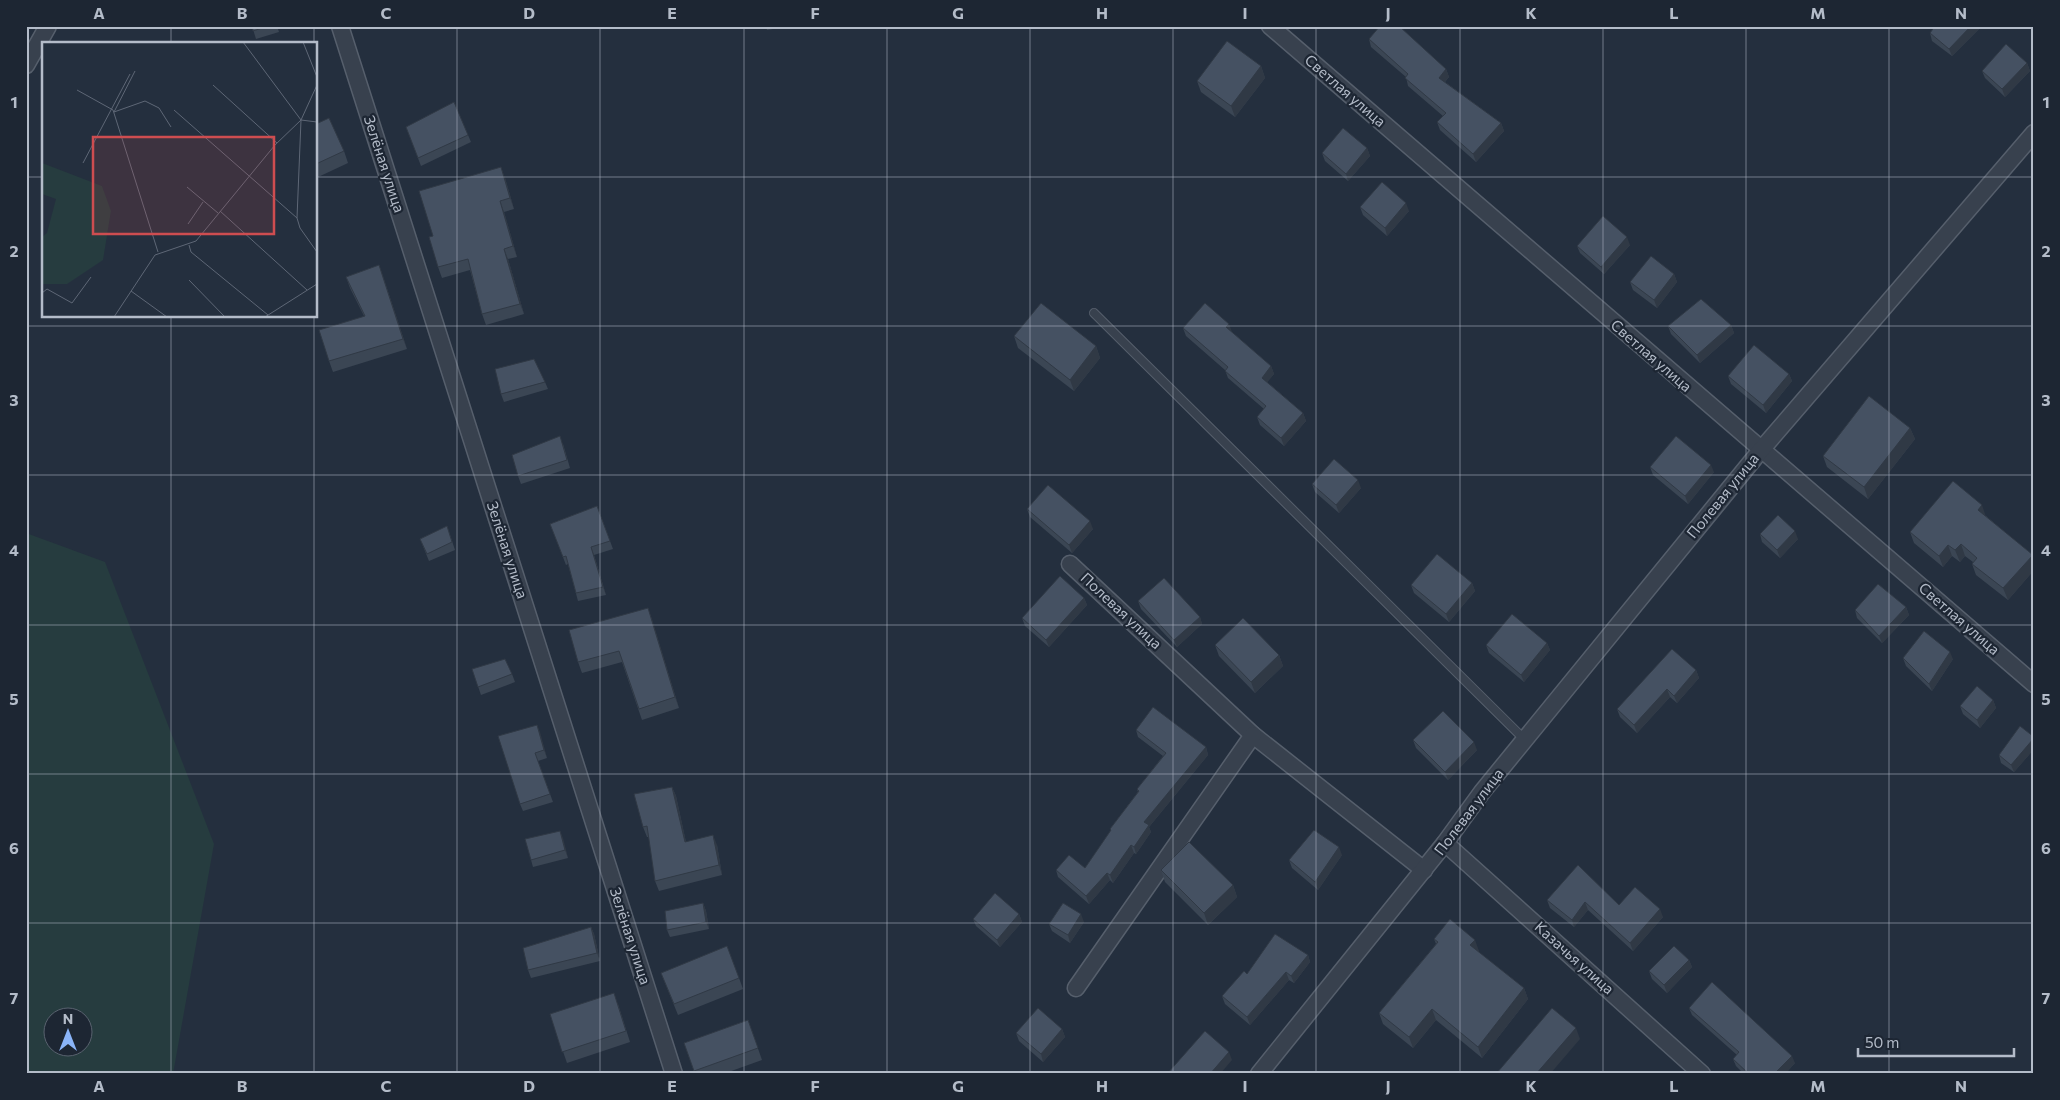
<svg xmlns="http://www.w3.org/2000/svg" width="2060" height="1100" font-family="Commissioner,sans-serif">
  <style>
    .green { fill: #263c3f; fill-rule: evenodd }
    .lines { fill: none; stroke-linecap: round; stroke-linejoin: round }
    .lane-casing { stroke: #565f6c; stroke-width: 10 }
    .street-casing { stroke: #565f6c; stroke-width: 19 }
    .lane { stroke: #38414e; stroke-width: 8 }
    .street { stroke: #38414e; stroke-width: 16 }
    .wall { fill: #3b4654 }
    .shaded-wall { fill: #303945 }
    .building { fill: #455162; stroke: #303945 }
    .grid { fill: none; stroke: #b4bcc9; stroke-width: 1; stroke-opacity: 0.55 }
    .labels { text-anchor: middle; stroke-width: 4.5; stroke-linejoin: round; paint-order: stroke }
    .street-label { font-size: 15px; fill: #b4bcc9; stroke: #1d2633 }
    .inset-road { fill: none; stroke: #5e6776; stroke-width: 1 }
    .view { fill: #ce4d50; fill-opacity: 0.15; stroke: #ce4d50; stroke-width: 2.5 }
    .inset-edge { fill: none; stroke: #b4bcc9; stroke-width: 2.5 }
    .neatline { fill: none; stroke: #b4bcc9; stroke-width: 2 }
    .grid-label { font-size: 16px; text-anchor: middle; font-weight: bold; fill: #b4bcc9 }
  </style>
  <rect width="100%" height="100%" fill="#242f3e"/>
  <path class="green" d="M26,533L105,562L214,844L173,1074H26ZM52,1018H82V1048H52Z"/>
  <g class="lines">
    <g class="lane-casing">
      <polyline id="lane" points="1094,313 1525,740"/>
    </g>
    <g class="street-casing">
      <g id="street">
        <polyline points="340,26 674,1074"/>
        <polyline points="1270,26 2034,684"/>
        <polyline points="26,65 48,26"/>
        <polyline points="1070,564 1253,735 1424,870"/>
        <polyline points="1445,843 1702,1074"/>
        <polyline points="1076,988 1253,735"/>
        <polyline points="1259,1074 1445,843 1482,792 1761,450 2034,133"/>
      </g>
    </g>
    <use href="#lane" class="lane"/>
    <use href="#street" class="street"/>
  </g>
  <g class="wall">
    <polygon points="252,26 277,26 279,32 256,39"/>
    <polygon points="766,26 791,26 767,30"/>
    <polygon points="1982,26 1952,56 1932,41 1930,33"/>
    <polygon points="1369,39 1446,69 1449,77 1445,82 1501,123 1504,131 1476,162 1440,130 1437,122 1443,116 1408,86 1406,77 1371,47"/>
    <polygon points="2027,63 2030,71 2005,97 1985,78 1982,71"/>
    <polygon points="1261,66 1265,78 1235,117 1201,92 1197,81"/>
    <polygon points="316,124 344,151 348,163 316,178"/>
    <polygon points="406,127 468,135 471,142 421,166"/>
    <polygon points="1367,148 1370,156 1348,181 1325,161 1322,153"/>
    <polygon points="505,178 514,209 504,212 517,257 508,259 524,314 486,325 482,314 470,270 442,278 438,267 433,236"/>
    <polygon points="1360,207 1409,211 1387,236 1363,215"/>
    <polygon points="1630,245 1604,274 1580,253 1577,246"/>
    <polygon points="379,265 407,349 333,372 329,361 364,316 350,288 346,277"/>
    <polygon points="1674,274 1677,282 1657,308 1633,290 1630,282"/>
    <polygon points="1731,325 1734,333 1700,363 1671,334 1668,326"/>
    <polygon points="1183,328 1232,332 1271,366 1274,374 1267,382 1303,413 1306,421 1284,446 1260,425 1257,417 1264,409 1228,378 1225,370 1186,336"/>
    <polygon points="1014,336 1096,346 1100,358 1074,391 1018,348"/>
    <polygon points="1789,374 1792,381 1766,413 1731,384 1728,376"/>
    <polygon points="545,382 548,389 504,402 501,394"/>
    <polygon points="1910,428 1915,439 1868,499 1827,467 1823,456"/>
    <polygon points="563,444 570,468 521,484 518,476"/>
    <polygon points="1650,467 1714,472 1688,504 1653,475"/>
    <polygon points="1312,484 1361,488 1339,513 1315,492"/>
    <polygon points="597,506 613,549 594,555 606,595 578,601 568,564 566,565 550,524"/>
    <polygon points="1027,509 1093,529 1072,553 1030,517"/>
    <polygon points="1986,516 2034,557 2034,570 2008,600 1976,575 1972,564 1973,562 1965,556 1960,562 1952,556 1943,567 1914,543 1910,532"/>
    <polygon points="447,526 455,550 429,561 420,539"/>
    <polygon points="1760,534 1798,539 1780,558 1762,542"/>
    <polygon points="1472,583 1475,591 1449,622 1414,593 1411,585"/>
    <polygon points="1084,598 1087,605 1049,647 1025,626 1022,618"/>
    <polygon points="1138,601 1200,617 1202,624 1177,647 1141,609"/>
    <polygon points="1906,607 1909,615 1882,643 1857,618 1855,610"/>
    <polygon points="648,608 679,708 642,720 622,662 582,673 578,662"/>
    <polygon points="1547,643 1550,650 1524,682 1489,653 1486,645"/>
    <polygon points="1215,645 1279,655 1283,666 1255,693 1219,656"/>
    <polygon points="1903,658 1953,659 1932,691 1906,666"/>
    <polygon points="472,669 512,674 515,682 481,695"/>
    <polygon points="1696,670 1699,678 1677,703 1670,697 1637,733 1620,717 1617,709"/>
    <polygon points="1993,700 1996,708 1980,728 1963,714 1960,706"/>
    <polygon points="537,725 547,758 538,761 553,802 523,811 520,804"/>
    <polygon points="1136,730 1206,747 1208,755 1149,827 1151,832 1136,854 1134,853 1113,883 1110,880 1089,904 1058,877 1056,870 1085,868 1111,831 1110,829 1138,792 1137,789 1163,756 1138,737"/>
    <polygon points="2034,737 2034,749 2014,772 2001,763 1999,755"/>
    <polygon points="1413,740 1477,750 1448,780 1416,748"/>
    <polygon points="672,787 676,796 686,842 717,845 722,875 659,891 655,881 649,837 647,837 643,827"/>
    <polygon points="560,831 568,858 533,867 531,860"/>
    <polygon points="1342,855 1318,890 1292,868 1289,860"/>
    <polygon points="1161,870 1233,885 1237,897 1208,925 1165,882"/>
    <polygon points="1547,900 1619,905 1663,917 1633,951 1588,910 1574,927 1550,908"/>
    <polygon points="703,903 706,911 709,929 670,937 667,930"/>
    <polygon points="1019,914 1022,922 1000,947 976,926 973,919"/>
    <polygon points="1084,922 1070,943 1052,931 1049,924"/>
    <polygon points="591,927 594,934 600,961 531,978 528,970"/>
    <polygon points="1434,939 1479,951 1478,952 1524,988 1528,999 1482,1058 1436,1020 1413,1048 1383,1024 1379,1013 1436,944"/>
    <polygon points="1308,955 1310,962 1294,983 1289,980 1250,1025 1225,1004 1222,996 1247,974"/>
    <polygon points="1689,960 1692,967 1667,993 1652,979 1649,971"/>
    <polygon points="661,973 739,978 743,989 678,1015"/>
    <polygon points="618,1004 630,1042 567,1063 550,1014"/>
    <polygon points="1689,1008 1795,1063 1785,1074 1744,1074 1736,1066 1733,1059 1737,1055 1692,1015"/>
    <polygon points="748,1020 762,1060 723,1074 695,1074 684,1043"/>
    <polygon points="1062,1029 1065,1037 1043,1062 1019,1041 1016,1033"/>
  </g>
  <g class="shaded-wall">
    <polygon points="1971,26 1982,26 1952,56 1949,49"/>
    <polygon points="2027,63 2030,71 2005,97 2002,89"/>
    <polygon points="1261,66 1265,78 1235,117 1231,106"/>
    <polygon points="1446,69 1449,77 1442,85 1439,78"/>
    <polygon points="1501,123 1504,131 1476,162 1473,154"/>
    <polygon points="1367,148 1370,156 1348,181 1346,174"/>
    <polygon points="501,167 505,178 514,209 510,198"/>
    <polygon points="500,201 504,212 517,257 513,246"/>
    <polygon points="1406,203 1409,211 1387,236 1385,228"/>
    <polygon points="1627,237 1630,245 1604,274 1601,267"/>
    <polygon points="504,249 508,259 524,314 520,304"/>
    <polygon points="379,265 383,276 407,349 403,339"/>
    <polygon points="1674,274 1677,282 1657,308 1654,300"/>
    <polygon points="1229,324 1232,332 1226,327"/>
    <polygon points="1731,325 1734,333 1700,363 1697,355"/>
    <polygon points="1096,346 1100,358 1074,391 1070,380"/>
    <polygon points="1271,366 1274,374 1265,385 1262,378"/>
    <polygon points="1789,374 1792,381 1766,413 1763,405"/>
    <polygon points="1303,413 1306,421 1284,446 1281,438"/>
    <polygon points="1910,428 1915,439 1868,499 1864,487"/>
    <polygon points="1711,465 1714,472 1688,504 1685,496"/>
    <polygon points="1358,480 1361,488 1339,513 1336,505"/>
    <polygon points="1982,505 1986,517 1978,510"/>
    <polygon points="1090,521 1093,529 1072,553 1069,545"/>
    <polygon points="1795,531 1798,539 1780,558 1777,550"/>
    <polygon points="1961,544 1965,556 1960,562 1955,550"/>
    <polygon points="1948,545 1952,556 1943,567 1939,556"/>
    <polygon points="591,547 594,555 606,595 603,587"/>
    <polygon points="2033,555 2034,557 2034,570 2008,600 2003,588"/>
    <polygon points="1472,583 1475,591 1449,622 1446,614"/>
    <polygon points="1084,598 1087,605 1049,647 1046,640"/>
    <polygon points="1906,607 1909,615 1882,643 1879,636"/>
    <polygon points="648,608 652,619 679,708 675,697"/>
    <polygon points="1200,617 1202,624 1177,647 1174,640"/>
    <polygon points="1547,643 1550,650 1524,682 1521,675"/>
    <polygon points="1950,652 1953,659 1932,691 1929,684"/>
    <polygon points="1279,655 1283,666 1255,693 1251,682"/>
    <polygon points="1696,670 1699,678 1677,703 1674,696"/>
    <polygon points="1667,689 1670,697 1637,733 1634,725"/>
    <polygon points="1993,700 1996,708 1980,728 1977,720"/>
    <polygon points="537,725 540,732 547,758 544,750"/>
    <polygon points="2034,738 2034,749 2014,772 2011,765"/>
    <polygon points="1474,742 1477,750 1448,780 1445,772"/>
    <polygon points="1206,747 1208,755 1149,827 1151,832 1136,854 1134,847 1144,822"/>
    <polygon points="672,787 676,796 688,852 685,842"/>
    <polygon points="560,831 563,838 568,858 565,850"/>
    <polygon points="713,835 717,845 722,875 719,865"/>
    <polygon points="1131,845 1134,853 1113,883 1110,875"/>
    <polygon points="1339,847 1342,855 1318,890 1315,882"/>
    <polygon points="1107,873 1110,880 1089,904 1086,896"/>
    <polygon points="1233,885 1237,897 1208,925 1204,913"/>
    <polygon points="1585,902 1588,910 1574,927 1572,920"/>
    <polygon points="703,903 706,911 709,929 706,922"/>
    <polygon points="1660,909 1663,917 1633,951 1630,943"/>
    <polygon points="1019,914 1022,922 1000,947 997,940"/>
    <polygon points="1081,914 1084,922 1070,943 1068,935"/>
    <polygon points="591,927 594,934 600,961 597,953"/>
    <polygon points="1475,940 1479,951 1474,956 1470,945"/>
    <polygon points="1308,955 1310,962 1294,983 1291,976"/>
    <polygon points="1689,960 1692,967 1667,993 1664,985"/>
    <polygon points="1286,972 1289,980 1250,1025 1247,1017"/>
    <polygon points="1524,988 1528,999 1482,1058 1478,1047"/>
    <polygon points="1432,1009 1436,1020 1413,1048 1409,1037"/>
    <polygon points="1576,1028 1580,1039 1550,1074 1536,1074"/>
    <polygon points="1062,1029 1065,1037 1043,1062 1041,1054"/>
    <polygon points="1229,1052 1232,1060 1220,1074 1210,1074"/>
    <polygon points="1792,1056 1795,1063 1785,1074 1774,1074"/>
  </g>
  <g class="building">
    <polygon points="252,26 268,26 253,31"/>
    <polygon points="1380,26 1399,26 1446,69 1439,78 1501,123 1473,154 1437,122 1446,113 1405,78 1408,74 1369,39"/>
    <polygon points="1935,26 1971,26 1949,49 1930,33"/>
    <polygon points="1227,41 1261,66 1231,106 1197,81"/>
    <polygon points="2006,44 2027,63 2002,89 1982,71"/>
    <polygon points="454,102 468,135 418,158 406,127"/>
    <polygon points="329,118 344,151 316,164 316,124"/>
    <polygon points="1343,128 1367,148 1346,174 1322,153"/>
    <polygon points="501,167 510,198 500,201 513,246 504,249 520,304 482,314 468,259 438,267 429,237 433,236 419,191"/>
    <polygon points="1382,182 1406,203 1385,228 1360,207"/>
    <polygon points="1603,216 1627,237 1601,267 1577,246"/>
    <polygon points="1651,256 1674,274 1654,300 1630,282"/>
    <polygon points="379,265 403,339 329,361 319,330 365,316 346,277"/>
    <polygon points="1701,299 1731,325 1697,355 1668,326"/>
    <polygon points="1041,303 1096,346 1070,380 1014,336"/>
    <polygon points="1205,303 1229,324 1226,327 1271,366 1262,378 1303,413 1281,438 1257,417 1266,406 1225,371 1228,367 1183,328"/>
    <polygon points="1754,345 1789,374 1763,405 1728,376"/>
    <polygon points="534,359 545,382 501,394 495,369"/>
    <polygon points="1869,396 1910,428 1864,487 1823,456"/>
    <polygon points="560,436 567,460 518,476 512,455"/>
    <polygon points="1676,436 1711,465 1685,496 1650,467"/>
    <polygon points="1334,459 1358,480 1336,505 1312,484"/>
    <polygon points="1953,481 1982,505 1978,510 2033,555 2003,588 1972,564 1977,558 1961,544 1955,550 1948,545 1939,556 1910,532"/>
    <polygon points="1048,485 1090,521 1069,545 1027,509"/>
    <polygon points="597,506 610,541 591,547 603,587 576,593 566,556 563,557 550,524"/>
    <polygon points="1778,515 1795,531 1777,550 1760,534"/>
    <polygon points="447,526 452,542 427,554 420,539"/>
    <polygon points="1437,554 1472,583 1446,614 1411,585"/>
    <polygon points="1060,576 1084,598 1046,640 1022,618"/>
    <polygon points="1164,578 1200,617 1174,640 1138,601"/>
    <polygon points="1878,584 1906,607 1879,636 1855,610"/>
    <polygon points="648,608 675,697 639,709 619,651 578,662 569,630"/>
    <polygon points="1512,614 1547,643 1521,675 1486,645"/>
    <polygon points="1243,618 1279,655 1251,682 1215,645"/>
    <polygon points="1924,631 1950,652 1929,684 1903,658"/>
    <polygon points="1672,649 1696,670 1674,696 1667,689 1634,725 1617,709"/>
    <polygon points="505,659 512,674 478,687 472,669"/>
    <polygon points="1977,686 1993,700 1977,720 1960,706"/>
    <polygon points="1153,707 1206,747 1144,822 1149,825 1134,847 1131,845 1110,875 1107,873 1086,896 1056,870 1069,855 1085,868 1111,830 1110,829 1139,791 1137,789 1166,753 1136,730"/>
    <polygon points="1443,711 1474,742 1445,772 1413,740"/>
    <polygon points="537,725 544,750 535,753 550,794 520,804 498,736"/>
    <polygon points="2020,726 2034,737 2034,738 2011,765 1999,755"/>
    <polygon points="672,787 685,842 713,835 719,865 655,881 647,826 643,827 634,794"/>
    <polygon points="1314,830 1339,847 1315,882 1289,860"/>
    <polygon points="560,831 565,850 531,860 525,839"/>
    <polygon points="1189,842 1233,885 1204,913 1161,870"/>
    <polygon points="1578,865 1619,905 1635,887 1660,909 1630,943 1585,902 1572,920 1547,900"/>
    <polygon points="995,893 1019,914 997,940 973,919"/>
    <polygon points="703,903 706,922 667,930 665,911"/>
    <polygon points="1063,903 1081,914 1068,935 1049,924"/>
    <polygon points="1450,919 1475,940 1470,945 1524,988 1478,1047 1432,1009 1409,1037 1379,1013 1438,942 1434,939"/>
    <polygon points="591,927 597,953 528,970 523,948"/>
    <polygon points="1275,934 1308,955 1291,976 1286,972 1247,1017 1222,996 1244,971 1247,974"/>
    <polygon points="727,946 739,978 674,1004 661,973"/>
    <polygon points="1674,946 1689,960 1664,985 1649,971"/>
    <polygon points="1712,982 1792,1056 1774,1074 1749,1074 1733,1059 1739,1052 1689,1008"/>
    <polygon points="614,993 626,1031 562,1052 550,1014"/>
    <polygon points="1038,1008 1062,1029 1041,1054 1016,1033"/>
    <polygon points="1552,1008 1576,1028 1536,1074 1496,1074"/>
    <polygon points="748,1020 758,1048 694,1071 684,1043"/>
    <polygon points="1205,1031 1229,1052 1210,1074 1167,1074"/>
  </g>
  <path class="grid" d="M171,26V44M314,26V44M457,26V1074M600,26V1074M744,26V1074M887,26V1074M1030,26V1074M1173,26V1074M1316,26V1074M1460,26V1074M1603,26V1074M1746,26V1074M1889,26V1074M26,177H44M316,177H2034M171,316V1074M314,316V1074M26,326H2034M26,475H2034M26,625H2034M26,774H2034M26,923H2034"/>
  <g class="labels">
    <g class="street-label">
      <text transform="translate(1345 91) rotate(41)" y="5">Светлая улица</text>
      <text transform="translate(384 164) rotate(72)" y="5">Зелёная улица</text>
      <text transform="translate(1651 356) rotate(41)" y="5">Светлая улица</text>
      <text transform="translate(1723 496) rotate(-51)" y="5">Полевая улица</text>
      <text transform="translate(507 550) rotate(72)" y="5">Зелёная улица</text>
      <text transform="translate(1121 611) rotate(43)" y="5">Полевая улица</text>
      <text transform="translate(1959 619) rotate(41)" y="5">Светлая улица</text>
      <text transform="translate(1469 812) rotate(-53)" y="5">Полевая улица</text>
      <text transform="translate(630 936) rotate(72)" y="5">Зелёная улица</text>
      <text transform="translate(1574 958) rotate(42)" y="5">Казачья улица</text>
    </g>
  </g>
  <g transform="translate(42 42)">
    <rect width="275" height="275" fill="#242f3e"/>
    <path d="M0,121L60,144L69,169L61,218L25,242H0V195L5,191L14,157L0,152Z" fill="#263c3f"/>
    <path class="inset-road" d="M201,0L259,78L255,176M261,0L275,35M171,43L235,101M35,48L71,68L116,210M132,68L255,176L258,186L275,210M72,70L103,59L117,66L129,85M72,70L93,29M259,78L275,80M41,121L88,32M145,145L176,171M178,169L265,248M146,182L161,160M147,203L149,210L226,273M147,238L183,275M89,249L125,275M0,251L5,247L30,261L49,235M72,275L113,213L154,199L233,103L259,78L275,43M223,275L275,242"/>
    <path class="view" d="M51,95H232V192H51Z"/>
    <rect width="275" height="275" class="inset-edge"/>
  </g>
  <rect width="2060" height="1100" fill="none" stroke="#1d2633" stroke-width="55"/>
  <g transform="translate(68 1032)"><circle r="24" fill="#1d2633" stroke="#59626f"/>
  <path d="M0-4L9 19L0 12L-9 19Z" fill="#8ab4f8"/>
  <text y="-8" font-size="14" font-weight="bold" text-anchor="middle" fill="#b4bcc9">N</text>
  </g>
  <path d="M1858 1048v8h156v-8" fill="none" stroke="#b4bcc9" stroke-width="2.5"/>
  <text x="1865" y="1048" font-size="15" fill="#b4bcc9" stroke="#1d2633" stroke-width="4" paint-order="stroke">50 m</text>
  <rect x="28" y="28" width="2004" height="1044" class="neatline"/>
  <g class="grid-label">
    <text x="99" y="19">A</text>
    <text x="242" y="19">B</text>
    <text x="386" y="19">C</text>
    <text x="529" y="19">D</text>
    <text x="672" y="19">E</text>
    <text x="815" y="19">F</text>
    <text x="958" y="19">G</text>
    <text x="1102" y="19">H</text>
    <text x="1245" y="19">I</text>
    <text x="1388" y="19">J</text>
    <text x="1531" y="19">K</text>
    <text x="1674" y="19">L</text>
    <text x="1818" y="19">M</text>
    <text x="1961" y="19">N</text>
    <text x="14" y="108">1</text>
    <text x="2046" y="108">1</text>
    <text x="14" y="257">2</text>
    <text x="2046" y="257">2</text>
    <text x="14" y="406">3</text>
    <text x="2046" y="406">3</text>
    <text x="14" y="556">4</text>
    <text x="2046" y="556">4</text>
    <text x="14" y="705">5</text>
    <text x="2046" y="705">5</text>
    <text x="14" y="854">6</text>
    <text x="2046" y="854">6</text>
    <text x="14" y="1004">7</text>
    <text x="2046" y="1004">7</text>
    <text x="99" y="1092">A</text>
    <text x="242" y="1092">B</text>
    <text x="386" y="1092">C</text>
    <text x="529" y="1092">D</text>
    <text x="672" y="1092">E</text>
    <text x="815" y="1092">F</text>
    <text x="958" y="1092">G</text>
    <text x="1102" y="1092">H</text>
    <text x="1245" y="1092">I</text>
    <text x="1388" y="1092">J</text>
    <text x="1531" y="1092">K</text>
    <text x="1674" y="1092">L</text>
    <text x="1818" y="1092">M</text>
    <text x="1961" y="1092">N</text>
  </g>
</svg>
